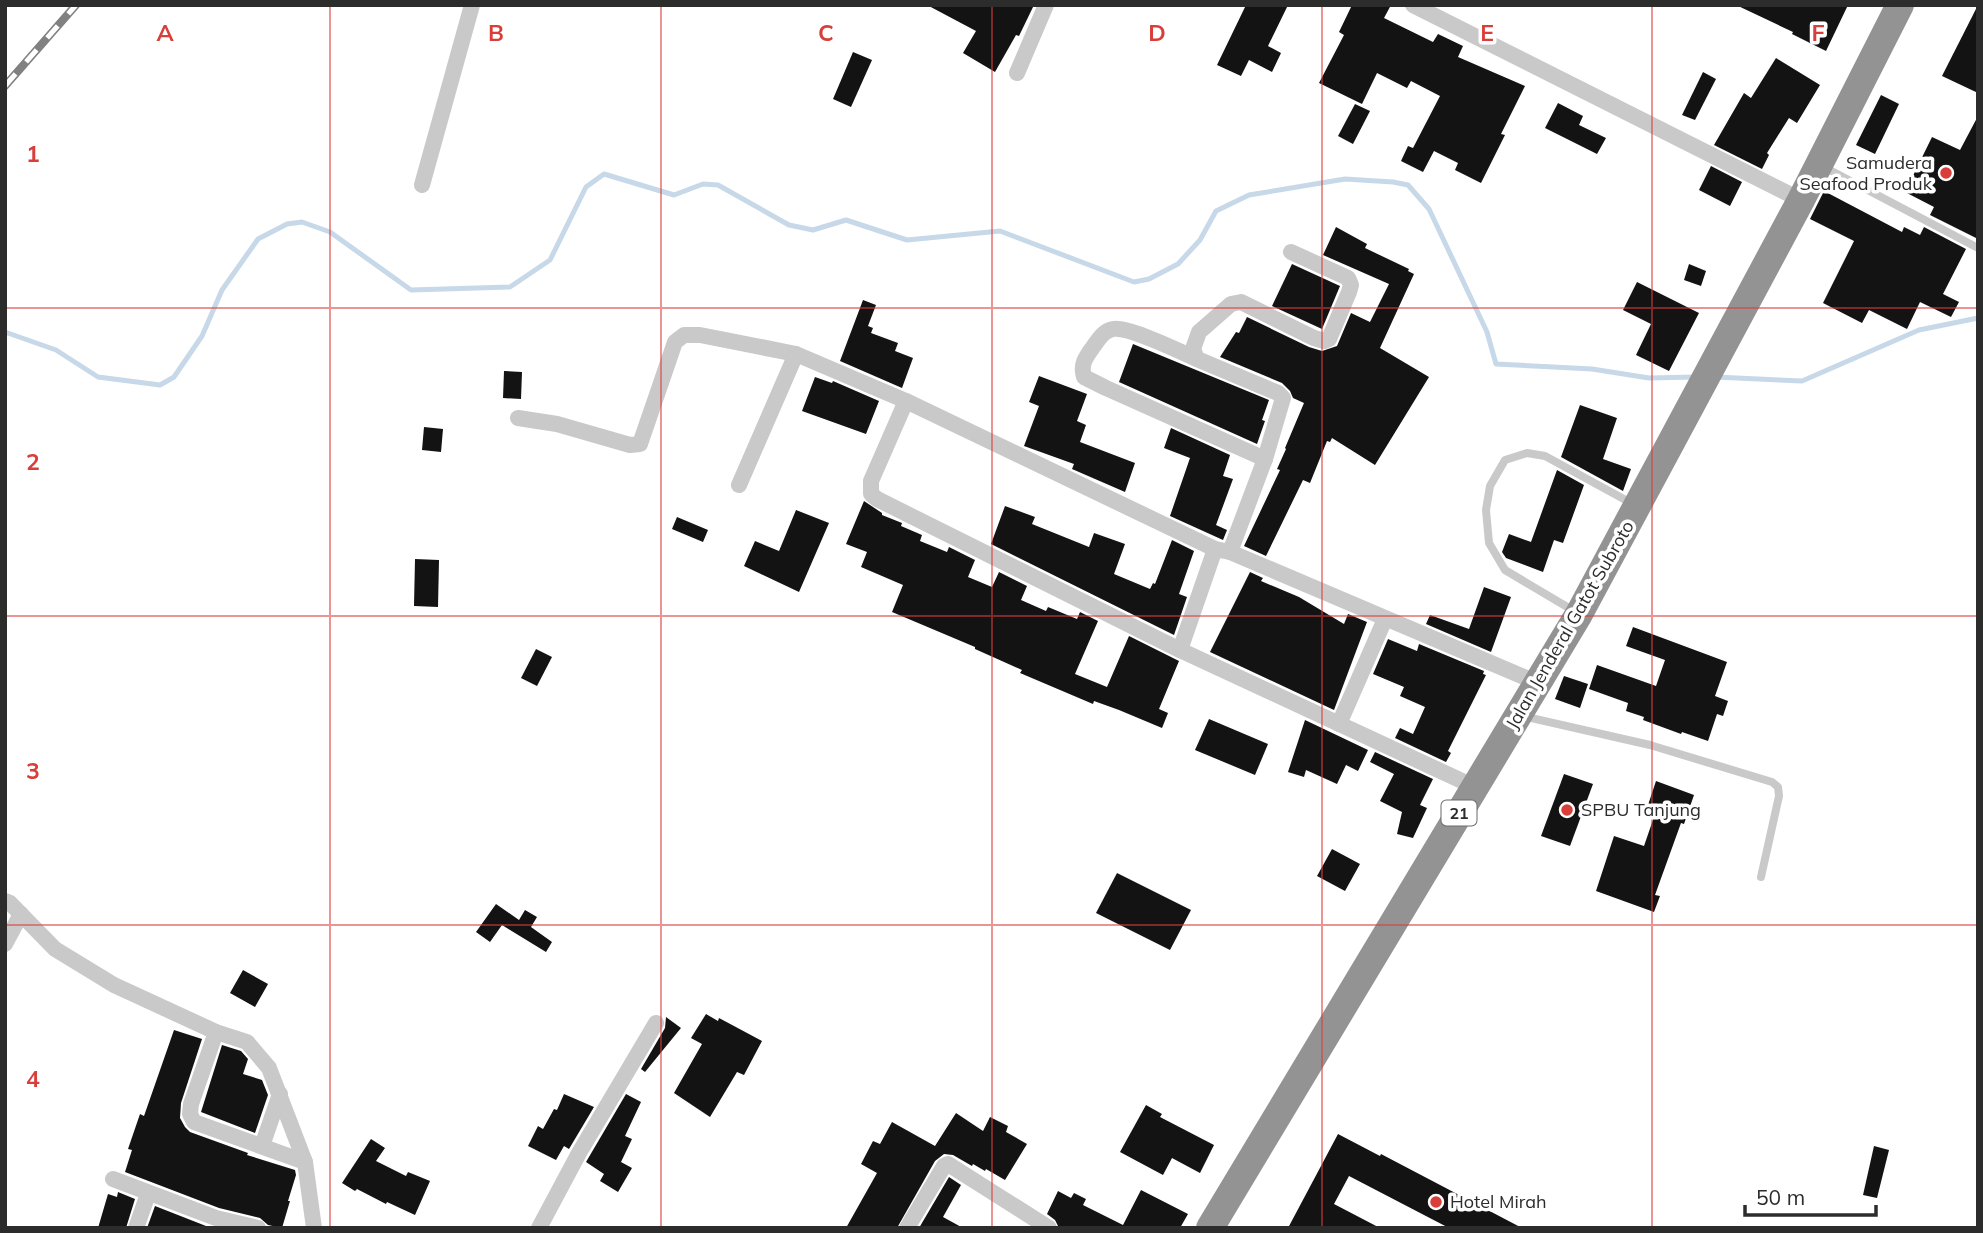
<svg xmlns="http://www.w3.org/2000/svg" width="1983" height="1233" font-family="Mulish,sans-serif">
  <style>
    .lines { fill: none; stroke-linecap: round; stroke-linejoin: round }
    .stream { stroke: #c7d8e8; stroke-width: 5 }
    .building { fill: #131313 }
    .lane { stroke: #c9c9c9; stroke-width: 8 }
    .street { stroke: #c9c9c9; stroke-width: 16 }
    .highway { stroke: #939393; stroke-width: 28 }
    .rail-casing { stroke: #818181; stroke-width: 8 }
    .rail { stroke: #fff; stroke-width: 5; stroke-dasharray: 16; stroke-linecap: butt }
    .grid { fill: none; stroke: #d83e3a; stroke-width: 2; stroke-opacity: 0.55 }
    .poi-dot { fill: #d83e3a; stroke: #fff; stroke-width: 2.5 }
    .labels { text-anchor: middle; stroke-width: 7; stroke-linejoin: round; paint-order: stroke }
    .shield { fill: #fff; stroke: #6b6b6b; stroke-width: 2 }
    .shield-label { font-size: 16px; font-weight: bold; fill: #2c2c2c }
    .poi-label { font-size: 18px; fill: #2c2c2c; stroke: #fff; text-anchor: start }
    .street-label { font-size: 18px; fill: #2c2c2c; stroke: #fff }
    .grid-label { font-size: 23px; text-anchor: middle; font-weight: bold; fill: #d83e3a; stroke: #fff; stroke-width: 7; stroke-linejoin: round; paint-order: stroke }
  </style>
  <rect width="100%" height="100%" fill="#fff"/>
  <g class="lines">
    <g class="stream">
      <polyline points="5,332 56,350 98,377 160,385 174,377 202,336 222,290 258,239 287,224 302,222 330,232 411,290 510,287 550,260 586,187 604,174 674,195 703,184 718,185 789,225 813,230 846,220 907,240 1000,231 1134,282 1149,279 1178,264 1200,240 1216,211 1249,195 1345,179 1393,182 1408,185 1429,209 1487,332 1496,364 1592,369 1649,378 1695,377"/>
      <polyline points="1715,377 1802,381 1919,330 1978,318"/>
    </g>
  </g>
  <g class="building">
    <polygon points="927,5 1034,5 1019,36 1016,35 995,72 963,53 976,31"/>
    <polygon points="1246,5 1288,5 1268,46 1281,53 1272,72 1249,60 1241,76 1217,65"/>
    <polygon points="1352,5 1391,5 1384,18 1433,42 1438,34 1463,46 1458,57 1525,86 1501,134 1505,135 1481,183 1455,170 1458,163 1434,151 1423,172 1401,161 1408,146 1413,148 1440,96 1411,81 1407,88 1377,73 1362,104 1319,83 1344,35 1339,32"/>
    <polygon points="1736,5 1848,5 1826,51 1792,34 1793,32"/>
    <polygon points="1978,5 1978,93 1942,76"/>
    <polygon points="853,52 872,60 851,107 833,99"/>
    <polygon points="1776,58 1820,85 1797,123 1789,118 1767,153 1769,155 1762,169 1714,145 1744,93 1751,98"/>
    <polygon points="1703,72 1716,79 1695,120 1682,115"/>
    <polygon points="1881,95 1899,104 1875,154 1856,145"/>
    <polygon points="1558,103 1583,116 1579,125 1606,138 1597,154 1545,128"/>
    <polygon points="1355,104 1370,111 1353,144 1338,136"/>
    <polygon points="1978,116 1978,239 1930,215 1934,207 1905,192 1932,137 1960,150"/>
    <polygon points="1711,166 1742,182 1730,206 1699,190"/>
    <polygon points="1824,191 1902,232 1904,227 1920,235 1924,227 1966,249 1943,294 1959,302 1951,317 1920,302 1907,329 1869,310 1862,323 1823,303 1854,241 1810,219"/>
    <polygon points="1336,227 1367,244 1365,248 1409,269 1408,271 1414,274 1380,348 1429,377 1375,465 1332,438 1330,442 1327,441 1310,483 1303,480 1266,556 1244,546 1280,470 1277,469 1286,449 1285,448 1304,403 1293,398 1290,391 1282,383 1220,357 1236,332 1239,333 1247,317 1309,347 1322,351 1337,346 1351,313 1370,322 1389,284 1323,255"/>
    <polygon points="1292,264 1340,286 1322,329 1272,306"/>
    <polygon points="1689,264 1706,271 1701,286 1684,280"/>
    <polygon points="1637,282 1699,313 1669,371 1636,355 1651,324 1623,310"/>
    <polygon points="863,300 876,305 868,326 873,328 871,333 898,343 895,351 913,358 902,388 840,361"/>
    <polygon points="1133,344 1269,400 1262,420 1265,421 1257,444 1119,382"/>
    <polygon points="504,371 522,372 521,399 503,398"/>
    <polygon points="1039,376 1087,394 1077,421 1086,425 1080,442 1135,463 1125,492 1072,469 1074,464 1024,446 1039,406 1029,402"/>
    <polygon points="815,377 832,383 833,381 879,401 866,434 802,411"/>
    <polygon points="1580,405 1617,418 1603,459 1631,469 1623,491 1561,457"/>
    <polygon points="424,427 443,429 441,452 422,450"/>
    <polygon points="1171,428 1230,455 1223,476 1233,479 1216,525 1227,530 1223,540 1170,516 1190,458 1164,448"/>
    <polygon points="1557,470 1584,485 1563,543 1554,540 1543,572 1506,558 1502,552 1509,534 1531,542"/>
    <polygon points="864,501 882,513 882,515 902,523 901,526 922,535 920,541 947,552 949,547 975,560 968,577 992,587 999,572 1027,586 1021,600 1046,611 1048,607 1077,619 1080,612 1098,621 1075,674 1107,687 1129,636 1179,661 1159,709 1168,713 1162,728 1119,710 1094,701 1093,704 1020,673 1022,670 975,649 975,647 892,612 903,585 861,567 867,552 846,544"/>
    <polygon points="1005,506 1035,517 1032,524 1089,547 1094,533 1125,544 1114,574 1150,589 1153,583 1155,584 1172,540 1194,551 1179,594 1187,597 1174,635 991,544"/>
    <polygon points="796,510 829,523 799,592 744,566 755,541 779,551"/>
    <polygon points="677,517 708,530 703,542 672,529"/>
    <polygon points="415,559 439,560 438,607 414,606"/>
    <polygon points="1250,572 1263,578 1261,581 1299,597 1344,624 1348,614 1367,622 1334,710 1210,652"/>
    <polygon points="1484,587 1511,597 1491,652 1426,624 1430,615 1469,629"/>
    <polygon points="1633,627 1727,662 1715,696 1728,701 1723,716 1717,714 1708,741 1682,732 1681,734 1643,720 1644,717 1626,711 1628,703 1589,689 1597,665 1656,686 1665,660 1626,646"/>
    <polygon points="1388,639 1417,651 1419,644 1484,671 1483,674 1486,675 1448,751 1451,753 1446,762 1395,738 1400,728 1413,734 1425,707 1400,696 1404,687 1373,674"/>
    <polygon points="536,649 552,657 537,686 521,678"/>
    <polygon points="1564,676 1588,684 1580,708 1555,699"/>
    <polygon points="1209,719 1268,744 1255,775 1195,750"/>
    <polygon points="1305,720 1368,750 1358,771 1346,765 1337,784 1306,770 1304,777 1288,772"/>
    <polygon points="1375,752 1433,779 1420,805 1427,808 1413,838 1397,834 1402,812 1380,801 1394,774 1370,762"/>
    <polygon points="1564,774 1593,784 1570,846 1541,836"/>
    <polygon points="1656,781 1694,795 1684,824 1681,823 1655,895 1660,896 1654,912 1596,891 1614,836 1644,846 1655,814 1646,811"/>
    <polygon points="1332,849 1360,864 1345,891 1317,876"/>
    <polygon points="1117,873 1191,910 1170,950 1096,913"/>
    <polygon points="496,904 519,920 525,910 537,917 531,927 552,942 546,952 502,925 490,942 476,932"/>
    <polygon points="243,970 268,984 255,1007 230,993"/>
    <polygon points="706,1014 718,1021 719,1018 762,1041 744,1075 737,1072 710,1117 674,1093 702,1044 691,1038"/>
    <polygon points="666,1017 681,1028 645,1072 641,1069 665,1028"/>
    <polygon points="174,1030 202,1039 181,1103 180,1118 185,1127 190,1132 248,1153 247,1155 295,1170 296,1175 288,1201 290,1201 282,1228 268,1225 260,1218 219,1208 125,1172 132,1150 128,1149 140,1114 144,1116"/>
    <polygon points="222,1045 241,1051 248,1059 243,1074 262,1080 268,1095 255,1133 201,1112"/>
    <polygon points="564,1094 594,1107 569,1149 564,1146 556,1160 528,1146 538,1126 543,1129 554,1109 557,1110"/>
    <polygon points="626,1094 641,1102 625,1136 632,1139 621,1162 632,1168 618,1192 600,1181 604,1174 586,1162"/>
    <polygon points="1146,1105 1162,1114 1160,1117 1214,1145 1200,1173 1172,1158 1163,1175 1120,1152"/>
    <polygon points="956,1113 983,1131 990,1117 1008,1126 1006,1132 1027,1144 1005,1180 986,1169 985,1171 973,1164 972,1166 953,1155 944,1154 935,1161 897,1228 846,1228 877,1173 861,1164 873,1141 880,1144 892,1122 935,1146"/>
    <polygon points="1338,1134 1380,1156 1381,1154 1522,1228 1449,1228 1349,1176 1334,1204 1380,1228 1288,1228"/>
    <polygon points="371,1139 385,1148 376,1161 406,1176 408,1172 430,1181 415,1215 387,1202 386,1204 357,1189 355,1191 342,1183"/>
    <polygon points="1874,1146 1889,1150 1877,1198 1863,1195"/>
    <polygon points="949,1177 961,1185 943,1217 963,1228 919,1228"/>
    <polygon points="1141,1190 1188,1214 1180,1228 1059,1228 1055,1220 1047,1214 1058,1191 1071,1198 1074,1193 1086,1199 1083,1205 1123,1225"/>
    <polygon points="118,1192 135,1199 126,1228 98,1228 108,1194 117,1197"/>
    <polygon points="155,1206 206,1226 206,1228 147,1228"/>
  </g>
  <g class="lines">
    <g class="lane">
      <polyline points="1824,167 1978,248"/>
      <polyline points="1574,611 1505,570 1489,543 1486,510 1490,486 1505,460 1527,453 1545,456 1633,504"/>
      <polyline points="1522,716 1650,745 1772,782 1778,787 1779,796 1761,877"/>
    </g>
    <g class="street">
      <polyline points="1413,5 1801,200"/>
      <polyline points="1017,73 1046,5"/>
      <polyline points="422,185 472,5"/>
      <path d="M1197,359C1181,352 1128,326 1113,329C1103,331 1099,339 1093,347C1086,357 1080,364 1084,377L1106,388L1265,459"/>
      <polyline points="906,401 871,481 871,494 877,499 1180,650 1475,787"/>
      <polyline points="518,418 557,424 630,445 640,444 675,342 684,335 700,335 796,354 906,401 1215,549 1230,552 1538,683"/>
      <polyline points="739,485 796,354"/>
      <polyline points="1230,552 1265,459 1283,398 1278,393 1197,359 1193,349 1199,332 1231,304 1241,302 1314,338 1324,341 1329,339 1349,292 1351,285 1348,278 1291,252"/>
      <polyline points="1180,650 1215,549"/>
      <polyline points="1339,724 1385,619"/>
      <polyline points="5,901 10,903 55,949 114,985 216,1032 247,1042 269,1068 305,1162"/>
      <polyline points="5,944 21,914"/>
      <polyline points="216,1032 191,1104 190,1114 194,1122 305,1162 314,1228"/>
      <polyline points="262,1146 280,1094"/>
      <polyline points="113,1179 216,1218 258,1228"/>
      <polyline points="136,1228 148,1194"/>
      <polyline points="539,1228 579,1153 656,1023"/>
      <polyline points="907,1228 944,1166 948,1164 1049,1228"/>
    </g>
    <polyline class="highway" points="1210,1228 1579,614 1801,200 1900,5"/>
    <g class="rail-casing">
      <polyline id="rail" points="5,86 76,5"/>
    </g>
    <use href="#rail" class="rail"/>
  </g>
  <path class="grid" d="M330,5V1228M661,5V1228M992,5V1228M1322,5V1228M1652,5V1228M5,308H1978M5,616H1978M5,925H1978"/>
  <g class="poi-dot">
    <circle cx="1946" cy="173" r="7"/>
    <circle cx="1567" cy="810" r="7"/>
    <circle cx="1436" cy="1202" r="7"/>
  </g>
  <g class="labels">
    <rect class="shield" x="1441.5" y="800.5" width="35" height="25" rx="5"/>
    <g class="shield-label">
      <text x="1459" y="819">21</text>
    </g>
    <g class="poi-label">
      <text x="1932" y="169" text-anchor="end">Samudera<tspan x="1932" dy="21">Seafood Produk</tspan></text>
      <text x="1581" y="816">SPBU Tanjung</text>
      <text x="1450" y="1208">Hotel Mirah</text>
    </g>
    <g class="street-label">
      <text transform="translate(1570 625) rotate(-60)" y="6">Jalan Jenderal Gatot Subroto</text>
    </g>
  </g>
  <g class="grid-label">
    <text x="165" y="41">A</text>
    <text x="496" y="41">B</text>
    <text x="826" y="41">C</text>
    <text x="1157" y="41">D</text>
    <text x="1487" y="41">E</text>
    <text x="1818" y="41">F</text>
    <text x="33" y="162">1</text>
    <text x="33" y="470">2</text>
    <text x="33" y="779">3</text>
    <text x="33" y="1087">4</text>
  </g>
  <rect width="1983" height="1233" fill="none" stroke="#2c2c2c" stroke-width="14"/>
  <path d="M1745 1205v10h131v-10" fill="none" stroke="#2c2c2c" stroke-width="3.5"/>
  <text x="1756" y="1205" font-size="21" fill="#2c2c2c" stroke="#ffffff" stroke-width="5" paint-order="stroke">50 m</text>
</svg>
